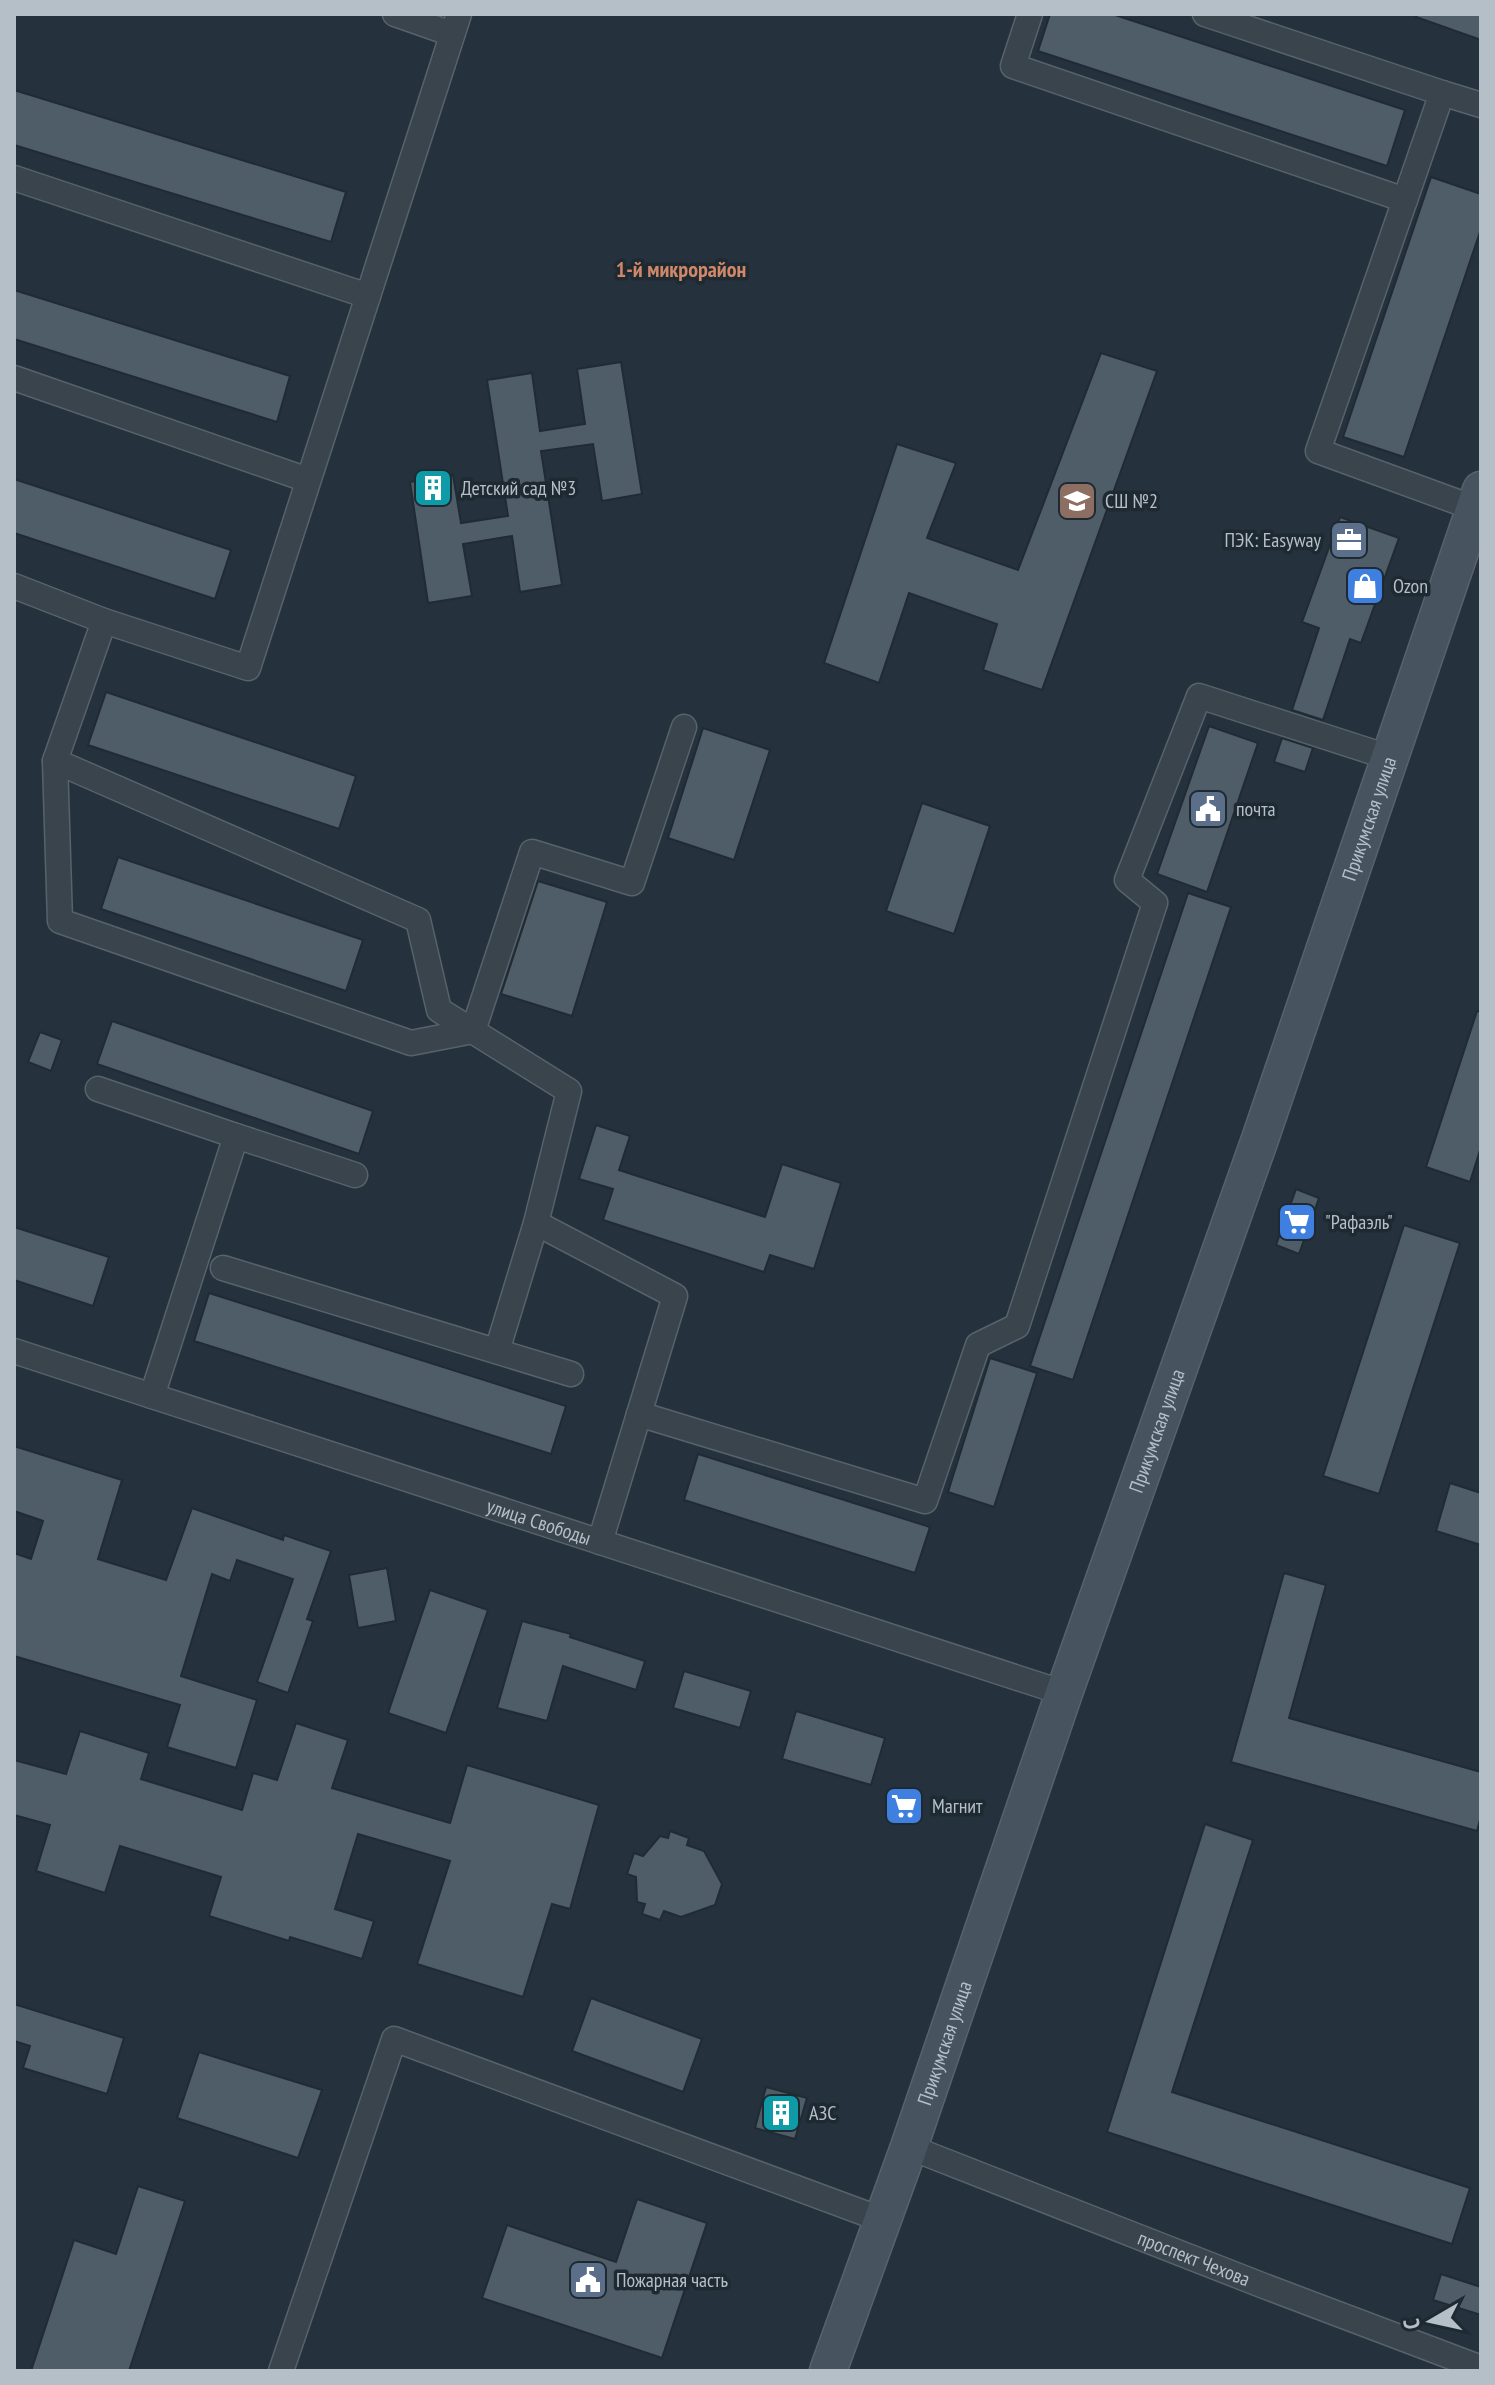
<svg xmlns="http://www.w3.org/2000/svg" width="1495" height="2385" font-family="'PT Sans Narrow',sans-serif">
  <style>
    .building { fill: #4e5d67; stroke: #202b34; stroke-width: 2 }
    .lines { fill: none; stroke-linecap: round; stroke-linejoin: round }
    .street-casing { stroke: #57626b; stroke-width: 27 }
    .secondary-casing { stroke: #57626b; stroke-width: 39 }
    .street { stroke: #39444d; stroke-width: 24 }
    .secondary { stroke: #475460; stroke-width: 36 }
    .labels { text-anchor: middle; stroke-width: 7; stroke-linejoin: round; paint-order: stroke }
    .poi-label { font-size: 20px; fill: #b5bfc8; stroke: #1e2932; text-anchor: start }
    .street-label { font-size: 20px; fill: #b5bfc8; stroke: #1e2932 }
    .neighbourhood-label { font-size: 22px; font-weight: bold; fill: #d08868; stroke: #1e2932 }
  </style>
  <rect width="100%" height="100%" fill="#25323d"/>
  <g class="building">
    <polygon points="1050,14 1112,14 1405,110 1387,166 1038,51"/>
    <polygon points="1417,14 1481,14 1481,40 1416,17"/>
    <polygon points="14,90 346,192 331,242 14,145"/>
    <polygon points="1431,177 1481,194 1481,229 1404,457 1343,437"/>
    <polygon points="14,290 290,376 277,422 14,339"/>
    <polygon points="1101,353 1157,371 1042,690 983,670 997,624 909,593 879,683 824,663 897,444 956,463 927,538 1018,570"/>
    <polygon points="621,362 642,494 602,501 593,444 541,451 562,585 520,592 512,536 463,544 472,596 428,603 410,482 453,475 461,523 508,516 487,380 532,373 540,431 585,424 577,369"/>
    <polygon points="14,479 231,550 215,599 14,533"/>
    <polygon points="1340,517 1399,538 1361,643 1350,639 1323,720 1292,710 1319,628 1302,622"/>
    <polygon points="106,692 356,776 339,829 88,745"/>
    <polygon points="1209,726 1258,743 1207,892 1157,874"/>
    <polygon points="703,728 770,750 734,860 668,838"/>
    <polygon points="1282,738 1313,748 1305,772 1274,762"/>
    <polygon points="922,803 990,826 954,934 886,911"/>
    <polygon points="118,857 363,940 346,991 101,909"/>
    <polygon points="538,881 607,902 572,1016 501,994"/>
    <polygon points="1188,893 1231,907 1073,1380 1030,1366"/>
    <polygon points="1477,1011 1481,1012 1481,1147 1470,1182 1426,1167"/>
    <polygon points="112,1021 373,1111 359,1154 97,1064"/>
    <polygon points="40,1032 62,1040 51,1071 28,1062"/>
    <polygon points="596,1125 630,1136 619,1170 765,1217 782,1164 841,1183 814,1269 770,1255 764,1272 603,1220 613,1189 579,1179"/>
    <polygon points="1296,1189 1319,1198 1299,1254 1276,1245"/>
    <polygon points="1404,1225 1460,1243 1379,1494 1323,1476"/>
    <polygon points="14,1227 109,1257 93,1306 14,1280"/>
    <polygon points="209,1293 566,1406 551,1454 194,1341"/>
    <polygon points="990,1358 1037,1373 994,1507 948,1492"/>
    <polygon points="14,1446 122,1480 98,1559 166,1580 192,1508 283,1540 284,1535 331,1551 307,1619 313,1621 288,1693 257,1682 293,1579 237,1560 230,1581 212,1574 181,1676 257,1700 236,1768 167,1747 180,1705 14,1656 14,1553 31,1559 43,1521 14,1511"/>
    <polygon points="698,1454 930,1527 915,1573 684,1500"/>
    <polygon points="1450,1483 1481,1493 1481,1545 1436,1531"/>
    <polygon points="387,1568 396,1621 358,1628 349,1575"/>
    <polygon points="1284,1573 1326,1585 1289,1718 1481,1772 1481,1816 1477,1831 1231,1762"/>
    <polygon points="430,1590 488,1610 446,1733 388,1713"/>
    <polygon points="522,1621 571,1634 570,1637 645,1661 636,1690 563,1666 547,1721 497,1708"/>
    <polygon points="684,1671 751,1691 740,1728 673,1708"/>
    <polygon points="796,1711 885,1738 871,1785 782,1759"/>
    <polygon points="296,1723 348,1740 332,1788 450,1823 467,1765 599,1805 570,1909 552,1904 523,1997 417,1964 450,1861 358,1834 335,1909 374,1921 362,1959 290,1937 289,1941 209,1916 221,1877 120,1846 105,1893 36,1871 50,1825 14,1815 14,1760 66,1774 80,1731 149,1753 141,1779 242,1810 253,1773 277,1780"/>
    <polygon points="1205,1824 1253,1840 1172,2092 1470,2188 1452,2244 1107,2132"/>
    <polygon points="670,1831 689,1838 687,1845 704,1851 722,1884 715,1905 681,1917 664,1911 660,1920 642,1914 645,1904 637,1902 636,1877 627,1874 634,1853 643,1856 660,1836 668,1838"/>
    <polygon points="591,1998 702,2039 683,2092 572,2051"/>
    <polygon points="14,2004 124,2038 107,2094 23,2068 30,2046 14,2041"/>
    <polygon points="199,2052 322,2090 298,2158 177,2118"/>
    <polygon points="766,2087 807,2098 795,2139 755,2128"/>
    <polygon points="138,2186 185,2201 129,2371 31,2371 74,2240 116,2254"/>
    <polygon points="637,2199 707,2223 662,2358 482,2298 507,2225 616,2262"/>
    <polygon points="1441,2274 1481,2287 1481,2315 1433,2300"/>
  </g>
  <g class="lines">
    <g class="street-casing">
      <g id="street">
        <polyline points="395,14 452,34"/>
        <polyline points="1030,14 1013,66 1405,200"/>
        <polyline points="1205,14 1442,93"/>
        <polyline points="14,178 368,296"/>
        <polyline points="14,378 308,480"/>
        <polyline points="1474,508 1318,451 1442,93 1481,105"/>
        <polyline points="14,586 104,621 55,761 418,920 439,1010 569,1091 536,1223 675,1296 600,1542"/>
        <polyline points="104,621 248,668 459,14"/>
        <polyline points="55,761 60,921 411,1043 473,1031 532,852 632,883 684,727"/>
        <polyline points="98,1089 236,1136 152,1396"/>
        <polyline points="236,1136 355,1175"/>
        <polyline points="223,1268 571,1374"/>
        <path id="s1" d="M14,1351L1064,1693"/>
        <polyline points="497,1351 536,1223"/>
        <polyline points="639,1414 925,1501 978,1345 1017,1326 1155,903 1127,880 1199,696 1388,757"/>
        <path id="s2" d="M909,2147L1264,2286L1481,2368"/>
        <polyline points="281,2371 394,2039 883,2220"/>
      </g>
    </g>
    <g class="secondary-casing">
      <g id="secondary">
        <path id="s3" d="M828,2371L909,2147L1064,1693L1260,1139L1481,490"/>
      </g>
    </g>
    <use href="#street" class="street"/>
    <use href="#secondary" class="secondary"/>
  </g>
  <defs>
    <g id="building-square" transform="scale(2)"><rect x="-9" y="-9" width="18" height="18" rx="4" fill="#0f9aa8" stroke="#1e2932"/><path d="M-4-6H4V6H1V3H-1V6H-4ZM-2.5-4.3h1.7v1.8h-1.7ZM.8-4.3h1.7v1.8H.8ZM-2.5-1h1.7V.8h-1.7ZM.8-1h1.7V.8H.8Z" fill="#fff"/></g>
    <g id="school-square" transform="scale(2)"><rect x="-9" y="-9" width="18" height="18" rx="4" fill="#8d6e63" stroke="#1e2932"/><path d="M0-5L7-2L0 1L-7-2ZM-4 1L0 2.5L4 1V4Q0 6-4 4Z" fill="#fff"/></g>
    <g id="office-square" transform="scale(2)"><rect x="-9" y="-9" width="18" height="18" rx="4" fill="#5c6f8a" stroke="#1e2932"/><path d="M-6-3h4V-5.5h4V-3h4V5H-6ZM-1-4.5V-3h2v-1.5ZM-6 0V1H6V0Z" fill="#fff"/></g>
    <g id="shop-square" transform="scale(2)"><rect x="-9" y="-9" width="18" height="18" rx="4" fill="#3f7fe0" stroke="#1e2932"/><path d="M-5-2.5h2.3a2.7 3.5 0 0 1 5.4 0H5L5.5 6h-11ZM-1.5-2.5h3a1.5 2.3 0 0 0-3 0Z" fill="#fff"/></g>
    <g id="civic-square" transform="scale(2)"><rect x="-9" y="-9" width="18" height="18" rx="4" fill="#5c6f8a" stroke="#1e2932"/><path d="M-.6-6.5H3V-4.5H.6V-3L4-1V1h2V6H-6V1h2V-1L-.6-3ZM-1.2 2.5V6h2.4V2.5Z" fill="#fff"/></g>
    <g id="supermarket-square" transform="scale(2)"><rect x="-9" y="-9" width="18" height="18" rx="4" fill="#3f7fe0" stroke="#1e2932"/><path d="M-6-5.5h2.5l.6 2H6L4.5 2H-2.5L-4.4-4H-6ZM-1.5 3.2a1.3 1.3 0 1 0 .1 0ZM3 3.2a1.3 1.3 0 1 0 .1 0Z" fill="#fff"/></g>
  </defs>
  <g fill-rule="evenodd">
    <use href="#building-square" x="433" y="488"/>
    <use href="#school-square" x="1077" y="501"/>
    <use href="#office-square" x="1349" y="540"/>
    <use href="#shop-square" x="1365" y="586"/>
    <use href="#civic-square" x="1208" y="809"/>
    <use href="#supermarket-square" x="1297" y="1222"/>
    <use href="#supermarket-square" x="904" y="1806"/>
    <use href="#building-square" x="781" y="2113"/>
    <use href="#civic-square" x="588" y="2280"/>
  </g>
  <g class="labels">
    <g class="poi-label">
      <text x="461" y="495">Детский сад №3</text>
      <text x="1105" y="508">СШ №2</text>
      <text x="1321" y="547" text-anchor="end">ПЭК: Easyway</text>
      <text x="1393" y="593">Ozon</text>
      <text x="1236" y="816">почта</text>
      <text x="1325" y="1229">"Рафаэль"</text>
      <text x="932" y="1813">Магнит</text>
      <text x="809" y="2120">АЗС</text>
      <text x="616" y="2287">Пожарная часть</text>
    </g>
    <g class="street-label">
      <text dy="7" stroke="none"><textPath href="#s3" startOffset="1644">Прикумская улица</textPath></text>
      <text dy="7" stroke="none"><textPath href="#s3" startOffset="996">Прикумская улица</textPath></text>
      <text dy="7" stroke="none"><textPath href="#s1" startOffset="552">улица Свободы</textPath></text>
      <text dy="7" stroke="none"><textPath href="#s3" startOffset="348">Прикумская улица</textPath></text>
      <text dy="7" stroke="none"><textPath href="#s2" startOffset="306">проспект Чехова</textPath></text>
    </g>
    <g class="neighbourhood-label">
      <text x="681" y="277">1-й микрорайон</text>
    </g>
  </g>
  <rect width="1495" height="2385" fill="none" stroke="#b5bfc8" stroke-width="32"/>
  <g transform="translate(1431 2321) rotate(261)" stroke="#1e2932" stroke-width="6" paint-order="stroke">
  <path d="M0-6L14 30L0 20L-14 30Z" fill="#b5bfc8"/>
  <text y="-12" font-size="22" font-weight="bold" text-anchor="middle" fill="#b5bfc8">С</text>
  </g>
</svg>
